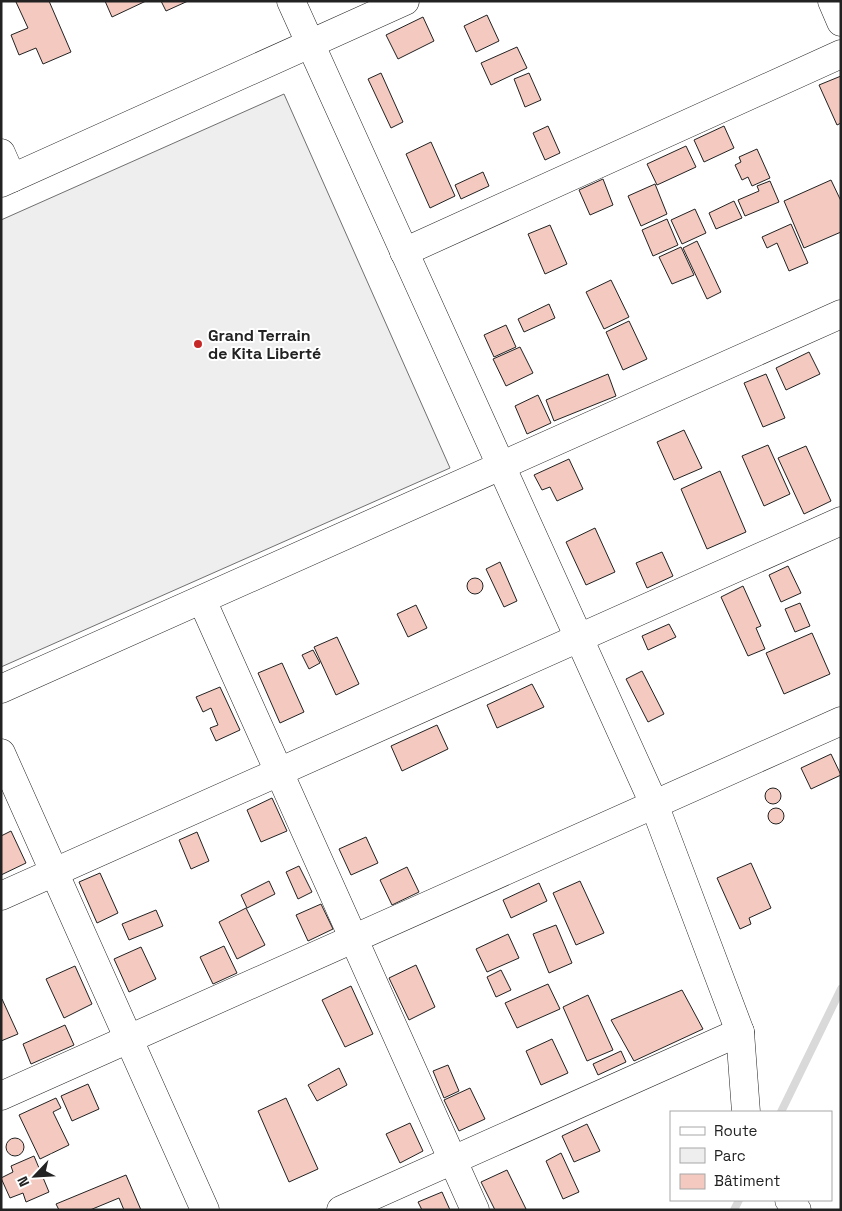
<svg xmlns="http://www.w3.org/2000/svg" width="842" height="1211" font-family="'Space Grotesk',sans-serif">
  <style>
    .green { fill: #eee; stroke: #6f6f6f }
    .lines { fill: none; stroke-linecap: round; stroke-linejoin: round }
    .stream { stroke: #d9d9d9; stroke-width: 8 }
    .building { fill: #f3c9c0; stroke: #222 }
    .minor-casing { stroke: #222; stroke-width: 29 }
    .minor { stroke: #fff; stroke-width: 28 }
    .poi-dot { fill: #c62828; stroke: #fff; stroke-width: 2 }
    .labels { text-anchor: middle; stroke-width: 4; stroke-linejoin: round; paint-order: stroke }
    .poi-label { font-size: 16px; font-weight: bold; fill: #222; stroke: #fff; text-anchor: start }
  </style>
  <rect width="100%" height="100%" fill="#fff"/>
  <polygon class="green" points="284,94 450,468 1,667 1,220"/>
  <g class="lines">
    <g class="stream">
      <polyline points="781,1112 841,989"/>
      <polyline points="734,1210 739,1200"/>
    </g>
  </g>
  <g class="building">
    <polygon points="18,1 49,1 71,52 43,64 36,48 19,55 11,35 28,28 16,2"/>
    <polygon points="105,1 146,1 112,17"/>
    <polygon points="161,1 188,1 166,11"/>
    <polygon points="487,15 499,41 476,52 464,26"/>
    <polygon points="423,17 434,41 398,59 386,35"/>
    <polygon points="517,47 527,68 491,85 481,63"/>
    <polygon points="381,73 403,122 391,128 368,79"/>
    <polygon points="529,73 541,100 525,107 514,79"/>
    <polygon points="841,76 841,123 837,125 819,85"/>
    <polygon points="548,126 560,153 545,160 533,133"/>
    <polygon points="724,126 734,148 704,162 694,140"/>
    <polygon points="431,142 455,196 430,208 406,154"/>
    <polygon points="686,146 696,167 657,185 647,164"/>
    <polygon points="757,149 770,178 752,186 748,177 742,180 735,165 741,162 739,157"/>
    <polygon points="483,172 489,186 461,199 455,185"/>
    <polygon points="603,179 613,205 590,215 579,190"/>
    <polygon points="831,180 841,201 841,232 804,248 784,201"/>
    <polygon points="770,181 779,202 745,216 738,200 759,191 757,186"/>
    <polygon points="655,184 667,214 641,226 628,196"/>
    <polygon points="734,201 742,218 716,229 709,213"/>
    <polygon points="695,209 706,233 682,244 671,220"/>
    <polygon points="667,219 678,245 653,256 642,230"/>
    <polygon points="791,224 808,263 789,271 777,243 767,248 762,237"/>
    <polygon points="550,225 567,264 545,274 528,234"/>
    <polygon points="697,241 721,292 707,299 683,248"/>
    <polygon points="681,247 694,275 672,284 659,257"/>
    <polygon points="611,280 629,317 604,329 586,292"/>
    <polygon points="549,304 555,318 524,332 518,319"/>
    <polygon points="629,321 647,359 623,370 606,332"/>
    <polygon points="506,325 516,347 494,357 484,335"/>
    <polygon points="520,347 533,373 506,386 493,359"/>
    <polygon points="809,352 820,374 786,390 776,368"/>
    <polygon points="608,374 616,396 554,421 546,400"/>
    <polygon points="766,374 785,418 763,427 744,383"/>
    <polygon points="538,395 551,423 527,434 515,406"/>
    <polygon points="684,430 702,468 674,480 657,442"/>
    <polygon points="768,445 790,494 764,506 742,456"/>
    <polygon points="806,446 831,501 804,514 778,458"/>
    <polygon points="569,459 583,489 557,501 550,487 542,490 534,475"/>
    <polygon points="720,471 746,532 707,549 681,489"/>
    <polygon points="595,528 615,572 586,585 566,542"/>
    <polygon points="662,552 673,576 647,588 636,563"/>
    <polygon points="500,562 517,601 504,607 486,569"/>
    <polygon points="788,566 801,593 781,602 769,575"/>
    <circle cx="475" cy="586" r="8"/>
    <polygon points="743,586 761,626 756,628 765,649 748,656 721,597"/>
    <polygon points="800,603 810,626 795,632 785,609"/>
    <polygon points="416,605 427,628 408,637 397,614"/>
    <polygon points="669,624 676,637 648,650 642,636"/>
    <polygon points="812,633 830,674 784,694 766,653"/>
    <polygon points="337,637 359,684 336,695 314,647"/>
    <polygon points="313,650 320,663 309,669 302,655"/>
    <polygon points="282,663 304,712 280,723 258,673"/>
    <polygon points="642,671 664,714 648,722 626,679"/>
    <polygon points="532,684 544,707 497,728 487,705"/>
    <polygon points="220,687 240,730 216,741 210,728 218,725 211,708 203,712 196,697"/>
    <polygon points="437,725 448,749 402,771 391,746"/>
    <polygon points="831,754 841,775 811,789 801,768"/>
    <circle cx="773" cy="796" r="8"/>
    <polygon points="272,798 287,831 261,842 247,810"/>
    <circle cx="776" cy="816" r="8"/>
    <polygon points="11,831 26,863 1,875 1,836"/>
    <polygon points="197,832 209,861 191,869 179,840"/>
    <polygon points="366,837 378,863 351,875 339,849"/>
    <polygon points="751,863 771,908 749,918 751,924 740,929 717,878"/>
    <polygon points="299,866 312,892 298,899 286,872"/>
    <polygon points="407,867 419,892 392,905 380,880"/>
    <polygon points="100,873 118,913 97,923 79,882"/>
    <polygon points="269,881 275,894 247,908 241,895"/>
    <polygon points="580,881 604,933 576,945 553,893"/>
    <polygon points="539,883 547,901 511,918 503,900"/>
    <polygon points="321,904 333,929 308,941 296,915"/>
    <polygon points="246,908 265,945 237,959 219,922"/>
    <polygon points="156,910 163,926 129,940 122,924"/>
    <polygon points="556,925 572,963 549,973 533,934"/>
    <polygon points="508,934 519,958 487,972 476,949"/>
    <polygon points="224,946 237,973 213,984 200,957"/>
    <polygon points="141,947 156,979 129,992 114,959"/>
    <polygon points="416,965 435,1007 409,1020 389,978"/>
    <polygon points="75,966 92,1004 64,1018 46,979"/>
    <polygon points="501,970 511,990 496,997 487,977"/>
    <polygon points="548,984 560,1009 517,1028 505,1003"/>
    <polygon points="351,986 373,1034 345,1047 322,1000"/>
    <polygon points="682,990 703,1029 634,1061 611,1020"/>
    <polygon points="588,995 613,1050 587,1061 563,1007"/>
    <polygon points="2,999 18,1034 1,1041 1,1000"/>
    <polygon points="65,1025 74,1045 31,1064 23,1044"/>
    <polygon points="552,1039 568,1073 541,1085 526,1051"/>
    <polygon points="621,1051 626,1062 598,1075 593,1064"/>
    <polygon points="448,1065 459,1091 444,1098 433,1071"/>
    <polygon points="339,1068 347,1085 317,1101 308,1085"/>
    <polygon points="88,1084 99,1109 72,1121 61,1096"/>
    <polygon points="470,1088 485,1119 459,1131 444,1100"/>
    <polygon points="56,1098 61,1108 53,1112 69,1145 40,1159 19,1115"/>
    <polygon points="286,1098 318,1169 289,1182 258,1111"/>
    <polygon points="410,1123 423,1151 400,1163 386,1134"/>
    <polygon points="587,1124 600,1151 574,1162 562,1136"/>
    <circle cx="15" cy="1147" r="9"/>
    <polygon points="561,1153 579,1192 563,1199 546,1161"/>
    <polygon points="34,1156 49,1192 26,1202 23,1193 10,1198 1,1178 13,1172 11,1166"/>
    <polygon points="507,1170 526,1209 524,1210 495,1210 481,1182"/>
    <polygon points="126,1175 141,1210 124,1210 119,1198 90,1210 59,1210 56,1204"/>
    <polygon points="442,1192 450,1210 422,1210 418,1202"/>
  </g>
  <g class="lines">
    <g class="minor-casing">
      <g id="minor">
        <polyline points="291,1 654,804 740,1032 746,1112"/>
        <polyline points="832,1 841,22"/>
        <polyline points="1,153 12,178"/>
        <polyline points="1,183 405,1"/>
        <polyline points="404,252 841,54"/>
        <polyline points="202,600 475,1210"/>
        <polyline points="1,689 841,314"/>
        <polyline points="1,753 205,1210"/>
        <polyline points="1,896 841,521"/>
        <polyline points="1,1096 841,721"/>
        <polyline points="789,1200 797,1210"/>
        <polyline points="341,1210 740,1032"/>
      </g>
    </g>
    <use href="#minor" class="minor"/>
  </g>
  <circle class="poi-dot" cx="198" cy="344" r="5"/>
  <g class="labels">
    <g class="poi-label">
      <text x="208" y="341">Grand Terrain<tspan x="208" dy="18">de Kita Liberté</tspan></text>
    </g>
  </g>
  <rect width="842" height="1211" fill="none" stroke="#222222" stroke-width="5"/>
  <rect x="670" y="1111" width="162" height="90" fill="#ffffff" stroke="#a7a7a7"/>
  <rect x="680" y="1127" width="25" height="8" fill="#ffffff" stroke="#a7a7a7"/>
  <text x="714" y="1136" font-size="15" fill="#222222">Route</text>
  <rect x="680" y="1148" width="25" height="15" fill="#eeeeee" stroke="#a7a7a7"/>
  <text x="714" y="1161" font-size="15" fill="#222222">Parc</text>
  <rect x="680" y="1174" width="25" height="15" fill="#f3c9c0" stroke="#a7a7a7"/>
  <text x="714" y="1186" font-size="15" fill="#222222">Bâtiment</text>
  <g transform="translate(35 1176) rotate(245)" stroke="#ffffff" stroke-width="4" paint-order="stroke">
  <path d="M0-4L9 19L0 12L-9 19Z" fill="#222222"/>
  <text y="-8" font-size="14" font-weight="bold" text-anchor="middle" fill="#222222">N</text>
  </g>
</svg>
